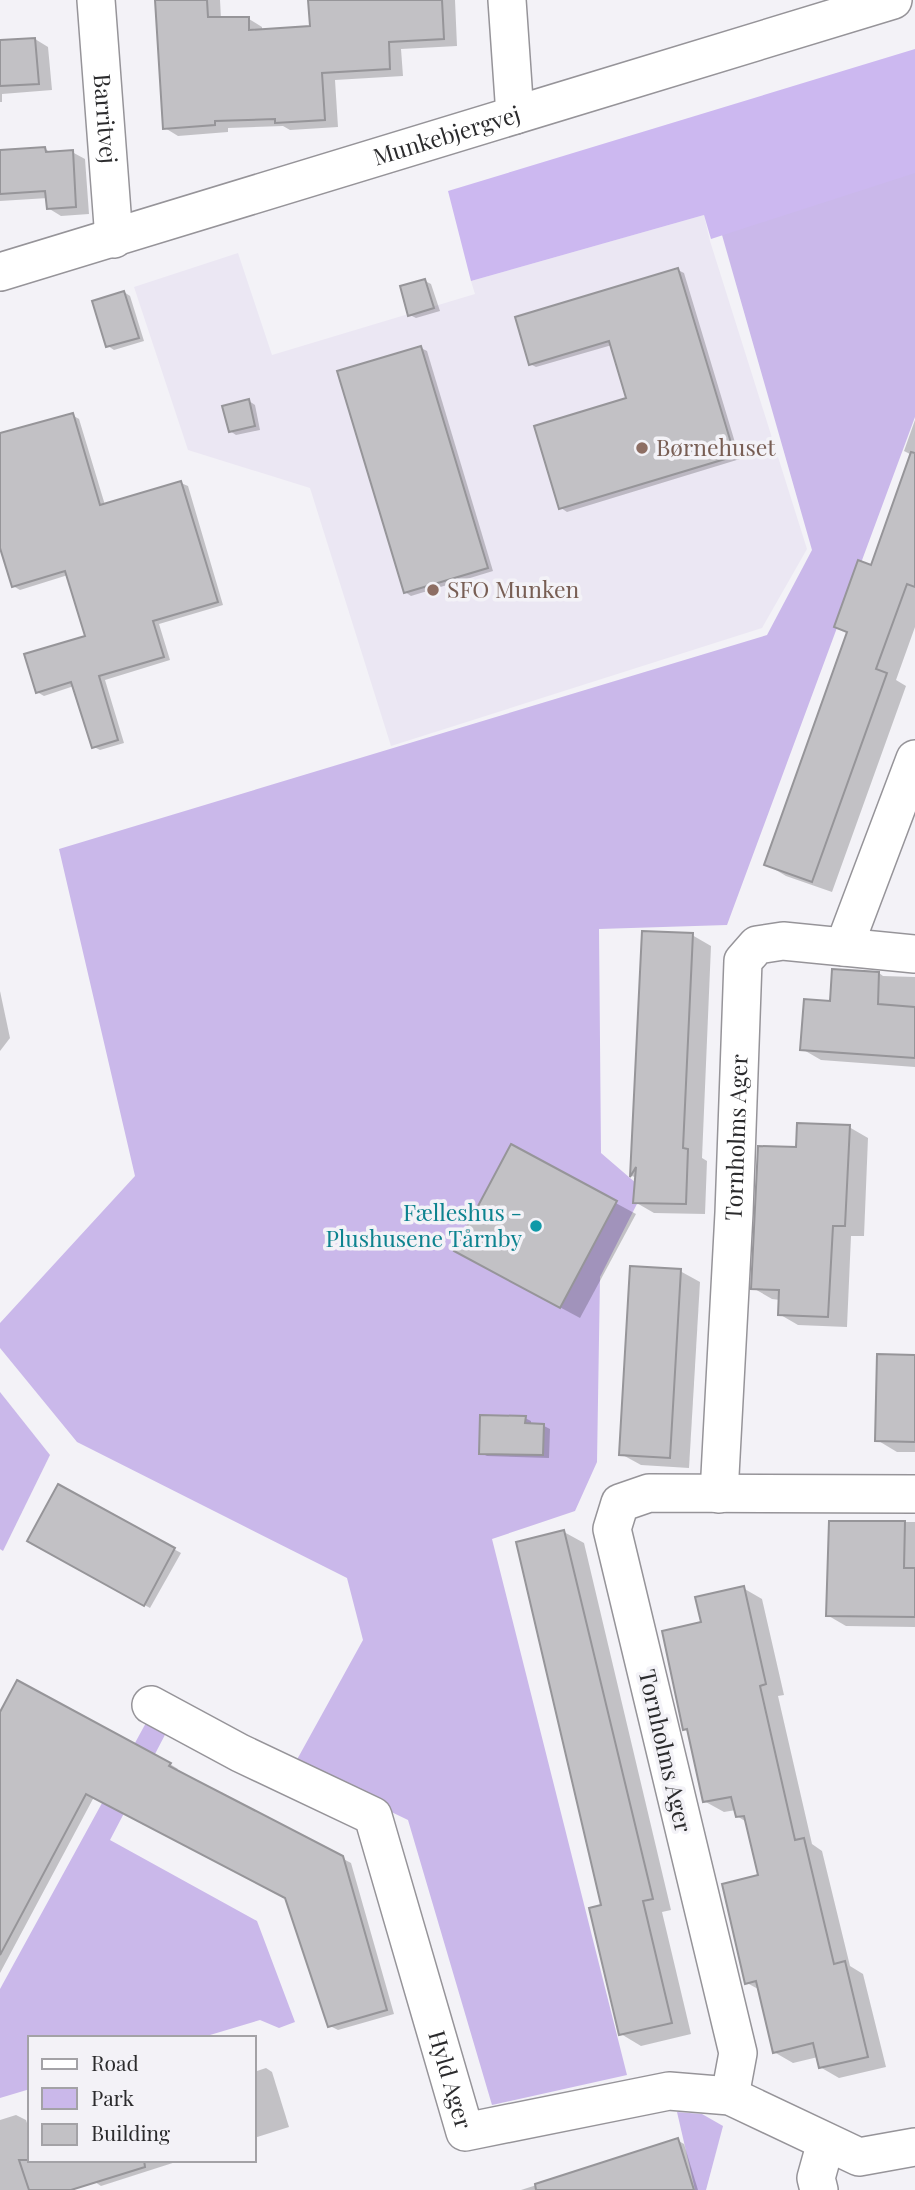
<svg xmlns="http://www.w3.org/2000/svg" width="915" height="2190" font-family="'Playfair Display',serif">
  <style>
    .built { fill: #ebe7f3 }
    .green { fill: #cab8ea }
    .forest { fill: #ccb8f0 }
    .shadow { fill: #0003 }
    .building { fill: #c2c1c5; stroke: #969599; stroke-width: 2 }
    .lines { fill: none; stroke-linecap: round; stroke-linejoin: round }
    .minor-casing { stroke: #969499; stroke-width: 40 }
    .minor { stroke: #fff; stroke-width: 37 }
    .education-dot { fill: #8d6e63; stroke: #f3f2f7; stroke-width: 2.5 }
    .culture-dot { fill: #0f9aa8; stroke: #f3f2f7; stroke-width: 2.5 }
    .labels { text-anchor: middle; stroke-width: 7; stroke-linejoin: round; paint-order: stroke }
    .street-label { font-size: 23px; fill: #2b2b2d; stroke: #f3f2f7 }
    .education-label { font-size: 23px; fill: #785e54; stroke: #f3f2f7; text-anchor: start }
    .culture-label { font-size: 23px; fill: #0d838f; stroke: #f3f2f7; text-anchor: end }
  </style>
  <rect width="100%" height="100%" fill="#f3f2f7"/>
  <polygon class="built" points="704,215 710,241 807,549 762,628 391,746 310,488 188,450 134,287 238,253 272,355 475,294 471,281"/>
  <g class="green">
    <polygon points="915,65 915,417 727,925 599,929 601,1153 644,1190 600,1277 597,1462 575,1511 492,1539 627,2075 492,2105 408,1820 294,1765 363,1640 347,1578 77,1442 0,1348 0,1323 135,1176 59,849 767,635 812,550 692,130"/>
    <polygon points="0,1392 50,1455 3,1551 0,1549"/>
    <polygon points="147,1721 167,1731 110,1840 257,1921 295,2022 279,2028 260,2020 200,2038 30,2038 30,2089 0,2098 0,1989"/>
    <polygon points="677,2112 702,2114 723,2126 706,2190 695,2190"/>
  </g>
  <polygon class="forest" points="915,49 915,173 711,239 704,215 471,281 448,191"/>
  <g class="shadow">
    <polygon points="156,0 220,0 221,19 249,19 262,27 262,31 312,28 310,0 455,0 457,46 401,49 403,76 335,80 338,127 290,130 283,126 228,128 228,132 178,136 165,128"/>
    <polygon points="35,39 48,47 52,90 2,94 2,102 0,102 0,42"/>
    <polygon points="45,149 52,153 72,152 85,159 89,214 61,216 48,208 48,198 0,201 0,152"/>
    <polygon points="678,270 684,273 740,459 567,512 561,508 628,399 612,345 536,367 530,364"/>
    <polygon points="425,281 431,284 440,311 416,318 410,315"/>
    <polygon points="124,292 130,296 144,341 114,350 108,346"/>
    <polygon points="421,348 427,351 493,571 411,596 405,592"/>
    <polygon points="249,401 255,405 260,430 236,435 230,431"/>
    <polygon points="72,415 79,419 105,505 181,483 188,486 223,605 159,624 170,660 105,680 124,743 100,750 94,747 74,686 44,696 37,692 87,638 68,575 20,590 13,586 0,542 0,435"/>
    <polygon points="915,420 915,627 896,680 906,686 832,892 786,876 766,864 849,634 837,627 872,568 912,455 904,451"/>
    <polygon points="643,933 692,935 711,946 702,1158 707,1161 705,1214 654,1213 635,1202 637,1178 632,1176"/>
    <polygon points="879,973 883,976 915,977 915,1067 821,1060 802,1049 832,1003"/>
    <polygon points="0,991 10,1038 0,1051"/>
    <polygon points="849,1127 868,1138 864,1236 851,1236 847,1327 798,1325 779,1314 780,1300 772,1299 753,1288 797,1149"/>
    <polygon points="512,1147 636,1214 580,1318 476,1262"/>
    <polygon points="680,1271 700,1282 689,1468 641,1465 621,1454"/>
    <polygon points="915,1357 915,1452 897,1452 877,1440"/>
    <polygon points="525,1418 531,1421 531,1425 544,1426 550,1429 549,1458 487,1456 481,1453"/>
    <polygon points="59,1486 181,1553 150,1608 29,1540"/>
    <polygon points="831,1522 915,1522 915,1627 846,1626 827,1615"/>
    <polygon points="564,1532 584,1543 671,1910 662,1912 691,2034 641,2046 621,2034 603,1907"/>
    <polygon points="743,1588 762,1599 784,1695 778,1696 812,1844 822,1851 850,1966 863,1974 886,2067 839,2078 820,2067 818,2057 793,2063 774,2052 760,1990 747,1983 760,1876 748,1823 737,1816 736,1810 724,1812 704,1801 689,1731 685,1729 703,1623"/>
    <polygon points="0,1716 170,1764 178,1769 176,1771 351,1863 394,2014 338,2030 330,2026 286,1897 94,1797 0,1973"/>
    <polygon points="266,2068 272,2072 289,2127 254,2138 254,2072"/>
    <polygon points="16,2115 26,2120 30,2132 30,2160 49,2190 0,2190 0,2120"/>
    <polygon points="677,2140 684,2144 698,2190 521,2190"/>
    <polygon points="88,2160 182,2160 101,2186 95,2182"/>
  </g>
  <g class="building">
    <polygon points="155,0 207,0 208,17 249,17 249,30 310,26 308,0 442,0 444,39 389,42 390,69 322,73 325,120 275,123 275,119 215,121 215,125 163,129"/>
    <polygon points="35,38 39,84 0,86 0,40"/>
    <polygon points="45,147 46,152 73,150 76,207 47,209 45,191 0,194 0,150"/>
    <polygon points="678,268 735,456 559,509 534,426 626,398 609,341 529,365 515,317"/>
    <polygon points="425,279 434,308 408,316 400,286"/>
    <polygon points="124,291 139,338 106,347 92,301"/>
    <polygon points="421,346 488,568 404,593 337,371"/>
    <polygon points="249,399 255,426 229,432 222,406"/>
    <polygon points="73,413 100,505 181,481 218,602 153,621 164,657 99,676 118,740 92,748 71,682 36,693 24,654 85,636 65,571 12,587 0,548 0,433"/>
    <polygon points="911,452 915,453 915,587 907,584 876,669 887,673 812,882 764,865 847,632 834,627 858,560 871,565"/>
    <polygon points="642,931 693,933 683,1148 688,1149 686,1204 633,1203 636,1167 630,1177"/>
    <polygon points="832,969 879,972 878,1004 915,1007 915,1058 800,1050 804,999 830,1001"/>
    <polygon points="797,1123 850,1125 845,1226 833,1226 828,1317 778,1315 779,1290 751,1289 758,1146 796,1147"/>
    <polygon points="511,1144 617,1201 560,1308 454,1251"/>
    <polygon points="630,1266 681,1269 670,1458 619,1455"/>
    <polygon points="877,1354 915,1355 915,1442 875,1441"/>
    <polygon points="480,1415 526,1416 525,1423 544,1424 543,1455 479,1454"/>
    <polygon points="58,1484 175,1548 144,1606 27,1541"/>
    <polygon points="829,1521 905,1521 904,1568 915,1568 915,1617 826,1616"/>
    <polygon points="564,1530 653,1899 643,1901 672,2023 619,2035 589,1908 601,1905 516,1542"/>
    <polygon points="744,1586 766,1684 760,1686 795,1840 804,1838 834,1964 845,1961 868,2057 819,2068 813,2043 773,2053 756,1981 745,1984 722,1884 758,1875 744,1816 736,1817 731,1797 703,1802 687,1729 683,1730 662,1631 701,1622 695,1597"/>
    <polygon points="17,1680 171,1763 169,1766 343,1856 387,2010 328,2027 285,1898 86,1794 0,1955 0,1712"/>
    <polygon points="678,2138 694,2190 536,2190 535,2184"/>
    <polygon points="19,2160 144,2160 145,2167 71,2190 29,2190"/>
  </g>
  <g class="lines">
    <g class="minor-casing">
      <g id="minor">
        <path id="s1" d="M96,0L114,239"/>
        <polyline points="507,0 515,115"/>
        <path id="s2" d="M0,272L893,0"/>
        <polyline points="844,947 915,759"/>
        <path id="s3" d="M719,1494L734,1213L743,961L757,945L783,941L915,954"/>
        <path id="s4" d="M151,1705L240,1753L373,1816L465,2132L669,2091L730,2096L859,2157L915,2147"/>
        <polyline points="730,2096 738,2053 612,1529 620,1503 649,1493 915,1494"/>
        <polyline points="819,2190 816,2178 826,2142"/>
      </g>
    </g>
    <use href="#minor" class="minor"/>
  </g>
  <g class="education-dot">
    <circle cx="642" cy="448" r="7"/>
    <circle cx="433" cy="590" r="7"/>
  </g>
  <circle class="culture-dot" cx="536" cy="1226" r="7"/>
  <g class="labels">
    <g class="street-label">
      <text dy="8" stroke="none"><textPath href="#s1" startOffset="119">Barritvej</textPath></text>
      <text dy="8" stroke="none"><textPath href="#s2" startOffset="467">Munkebjergvej</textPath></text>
      <text dy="8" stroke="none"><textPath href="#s3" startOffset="357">Tornholms Ager</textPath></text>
      <text transform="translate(665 1751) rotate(77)" y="8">Tornholms Ager</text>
      <text dy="8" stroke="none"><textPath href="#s4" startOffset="523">Hyld Ager</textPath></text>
    </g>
    <g class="education-label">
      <text x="656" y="456">Børnehuset</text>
      <text x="447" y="598">SFO Munken</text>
    </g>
    <g class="culture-label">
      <text x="522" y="1221">Fælleshus -<tspan x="522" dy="26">Plushusene Tårnby</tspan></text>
    </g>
  </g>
  <rect x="28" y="2036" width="228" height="126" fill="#f3f2f7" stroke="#a3a2a6" stroke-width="2"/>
  <rect x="42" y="2059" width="35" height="10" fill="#ffffff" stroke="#a3a2a6" stroke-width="2"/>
  <text x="91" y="2071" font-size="21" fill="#2b2b2d">Road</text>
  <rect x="42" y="2088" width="35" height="21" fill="#cab8ea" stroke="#a3a2a6" stroke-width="2"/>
  <text x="91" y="2106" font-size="21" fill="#2b2b2d">Park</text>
  <rect x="42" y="2124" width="35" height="21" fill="#c2c1c5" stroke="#a3a2a6" stroke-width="2"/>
  <text x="91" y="2141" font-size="21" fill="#2b2b2d">Building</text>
</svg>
